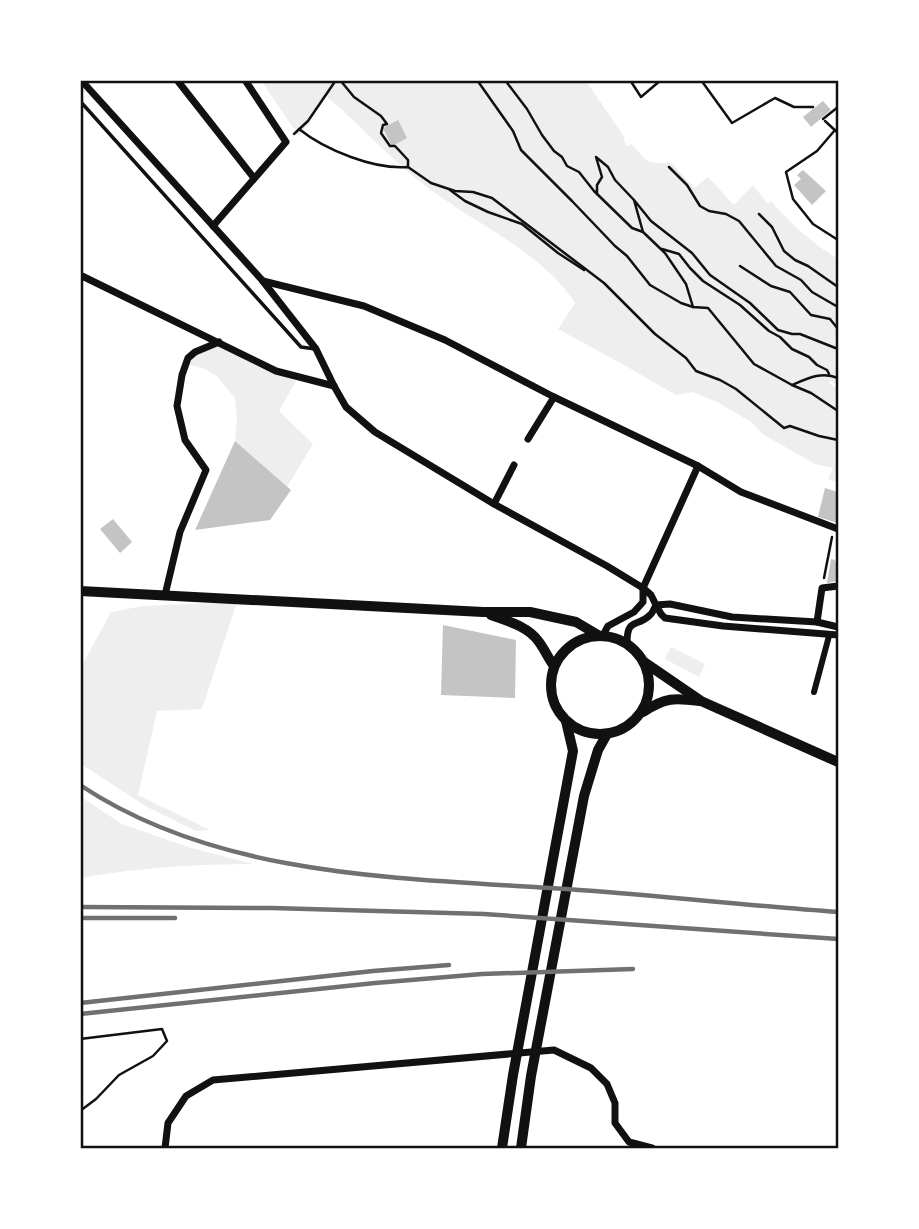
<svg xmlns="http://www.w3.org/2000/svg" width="919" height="1229" font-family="'Alegreya Sans',sans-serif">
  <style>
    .green { fill: #eee }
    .building { fill: #c4c4c4 }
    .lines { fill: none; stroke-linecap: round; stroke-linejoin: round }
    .path { stroke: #111; stroke-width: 2.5 }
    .service { stroke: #111; stroke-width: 3.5 }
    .pedestrian { stroke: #111; stroke-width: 6 }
    .minor { stroke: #111; stroke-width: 7 }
    .tertiary { stroke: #111; stroke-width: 10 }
    .secondary { stroke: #111; stroke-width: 10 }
    .rail { stroke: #707070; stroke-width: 4.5 }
    .neatline { fill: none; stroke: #111; stroke-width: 2.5 }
  </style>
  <rect width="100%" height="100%" fill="#fff"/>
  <g class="green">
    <path d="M261,81H586L625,138L623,139L627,146L632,144C649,164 645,163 672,163L694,188L708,177L734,205L753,185L768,204L771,201C792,225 812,243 838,259V386L830,381L829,383L838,389V482L828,479L833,468L815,464L764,435L751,422L719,403L693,392L676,395L624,365L558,329L575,303C542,253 485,229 438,195C397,167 364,128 326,96L299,136Z"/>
    <polygon points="219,342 296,381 279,411 313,444 287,487 235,441 237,417 235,398 217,376 205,369 186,364 195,352"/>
    <polygon points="237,602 202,709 157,711 138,795 210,830 196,831 147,807 81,764 80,669 111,612 143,606"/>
    <polygon points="671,647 705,664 699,677 665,659"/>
    <path d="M81,797L122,824L188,847L253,864C195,864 138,868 81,878Z"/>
  </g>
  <g class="building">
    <polygon points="823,101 831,110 811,127 803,117"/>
    <polygon points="398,120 407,138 392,146 383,128"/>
    <polygon points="803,170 826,191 812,205 794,185 801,179 797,175"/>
    <polygon points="235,441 291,490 270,520 195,530"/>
    <polygon points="825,488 838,492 838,523 818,517"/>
    <polygon points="113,519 132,542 120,553 100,529"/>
    <polygon points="831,559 835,560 835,562 838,561 838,581 827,583"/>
    <polygon points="443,625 516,640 515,698 441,695"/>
  </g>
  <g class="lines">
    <g class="path">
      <polyline points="340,80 354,97 381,116 387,124 383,125 381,133 390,146 395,146 408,160 408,167"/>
      <polyline points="477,80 513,131 521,150 572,201 615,246 627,256 650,285 681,303 693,307"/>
      <path d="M505,80L527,109L542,135L554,151L562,157L567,166L579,172L594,191L632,228L643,232L665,253L686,284L693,307L708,308L754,364L792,385C808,378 822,371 838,378"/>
      <polyline points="601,80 602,81"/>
      <polyline points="630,80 641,97 661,80"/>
      <polyline points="701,80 732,123 775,98 794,107 813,107"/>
      <polyline points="823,119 838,107"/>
      <polyline points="825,121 838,133"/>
      <path d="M299,129C325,150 375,170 408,167L431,183L455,191L473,192L492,198L604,283L655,334L686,358L696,371L720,380L736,389L784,428L790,426L819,436L838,440"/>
      <polyline points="835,130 817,151 786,172 793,199 813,224 838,240"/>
      <polyline points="294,134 308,121 336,80"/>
      <polyline points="669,167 687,185 700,206 709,211 726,214 739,221 776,266 801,280 812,292 838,307"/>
      <polyline points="450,190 465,201 488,212 522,224 558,253 584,270"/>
      <polyline points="597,194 597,185 602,177 596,157 608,167 615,180 634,200"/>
      <polyline points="759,214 772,227 784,251 795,260 808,266 838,287"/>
      <polyline points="643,232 634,200 651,221 692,253 710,275 750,303 778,330 792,334 800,334 838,349"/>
      <polyline points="662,249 679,254 690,268 703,281 740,305 769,331 780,337 792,349 809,357 817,365 827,370 829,374"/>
      <polyline points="740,266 771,286 790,292 811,315 830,319 838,329"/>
      <polyline points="792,385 811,393 838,411"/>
      <polyline points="824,578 832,537"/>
      <polyline points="80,1039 162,1029 167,1041 153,1056 119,1075 96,1099 80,1111"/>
    </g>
    <polyline class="service" points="80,101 301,347 315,349"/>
    <polyline class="pedestrian" points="814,692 829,636"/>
    <g class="minor">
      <path d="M81,80L262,280L316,349L334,386L346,407L375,432L494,504L607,566L643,588L651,595L656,605C655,607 652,614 650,615C637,628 627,617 627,643"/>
      <polyline points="177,80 254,178"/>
      <polyline points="213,226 286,142 245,80"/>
      <polyline points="80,275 276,371 334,386"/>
      <polyline points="263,281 364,306 445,340 554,397 698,466 741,492 838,529"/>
      <polyline points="528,439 554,397"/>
      <polyline points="494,504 514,465"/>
      <polyline points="165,595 180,532 206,470 185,440 177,406 182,375 188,358 195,352 219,342"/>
      <polyline points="817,622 822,588 838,586"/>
      <polyline points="838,627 817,622 732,617 670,604 656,605 661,614 665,618 723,626 838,635"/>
      <polyline points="603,635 608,626 634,612 643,602 643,588 698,466"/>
      <polyline points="165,1148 168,1123 186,1096 213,1080 554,1050 591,1068 607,1084 615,1103 615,1123 629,1142 652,1148"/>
    </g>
    <g class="tertiary">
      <polyline points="502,1148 513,1075 573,751 566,721"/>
      <polyline points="521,1148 531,1076 584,796 598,750 607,734"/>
    </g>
    <g class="secondary">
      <polyline points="80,591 483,612 530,612 576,622 598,635"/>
      <path d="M491,615C508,621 529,627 539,642C545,650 548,658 554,666"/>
      <circle cx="600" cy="685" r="49"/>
      <polyline points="644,662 701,701 838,762"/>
      <path d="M643,712C666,697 674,698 700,701"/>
    </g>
    <g class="rail">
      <path d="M80,785C224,881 413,878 579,890C666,896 752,906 838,912"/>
      <polyline points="80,907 272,908 484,914 838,939"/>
      <polyline points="80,918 175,918"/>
      <polyline points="80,1003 373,971 449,965"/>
      <polyline points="80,1014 375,983 482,974 633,969"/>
    </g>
  </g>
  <rect width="919" height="1229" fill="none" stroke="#ffffff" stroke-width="164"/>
  <rect x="82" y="82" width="755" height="1065" class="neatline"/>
</svg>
